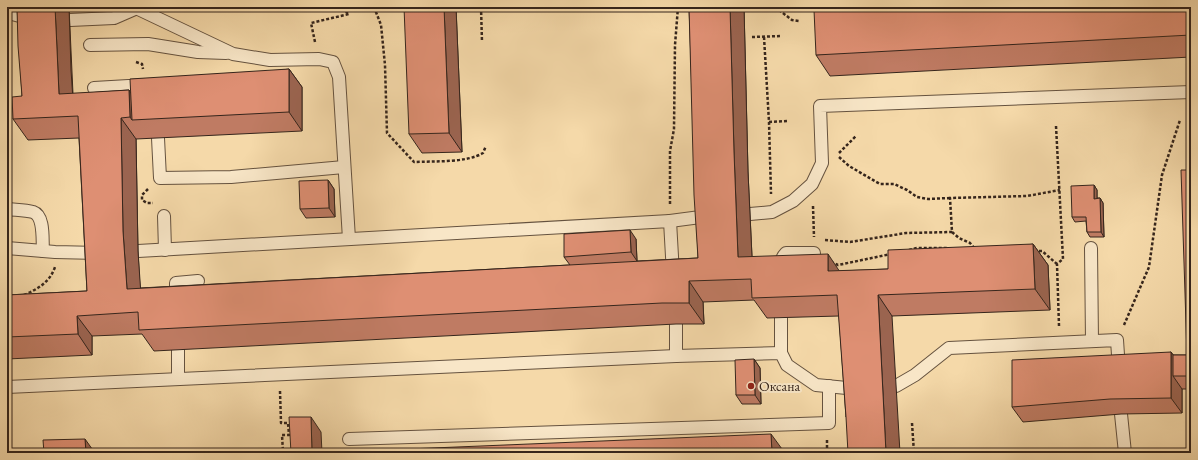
<svg xmlns="http://www.w3.org/2000/svg" width="1198" height="460" font-family="'EB Garamond',serif">
  <style>
    .lines { fill: none; stroke-linecap: round; stroke-linejoin: round }
    .service-casing { stroke: #65523f; stroke-width: 14 }
    .path { stroke: #35251c; stroke-width: 2.5; stroke-dasharray: 3 2; stroke-linecap: butt }
    .service { stroke: #f8e6c7; stroke-width: 12 }
    .wall { fill: #bf7b63; stroke: #35251c }
    .shaded-wall { fill: #9b6450; stroke: #35251c }
    .building { fill: #de8f73; stroke: #35251c }
    .poi-dot { fill: #8f2418; stroke: #f8e6c7; stroke-width: 1.5 }
    .labels { text-anchor: middle; stroke-width: 4; stroke-linejoin: round; paint-order: stroke }
    .poi-label { font-size: 14px; fill: #35251c; stroke: #f8e6c7; text-anchor: start }
  </style>
  <rect width="100%" height="100%" fill="#f5d9a9"/>
  <filter id="stains"><feTurbulence type="fractalNoise" baseFrequency=".005" numOctaves="4"/><feColorMatrix values="0 0 0 0 .2 0 0 0 0 .09 0 0 0 0 .02 0 0 0 .5 -.17"/></filter>
  <radialGradient id="worn" r=".72"><stop offset=".6" stop-color="#630" stop-opacity="0"/><stop offset="1" stop-color="#630" stop-opacity=".3"/></radialGradient>
  <g class="lines">
    <g class="service-casing">
      <g id="service">
        <polyline points="8,7 12,14 31,19"/>
        <polyline points="134,7 233,54 270,60 319,59 333,62 339,77 349,239"/>
        <polyline points="70,20 114,18 137,8"/>
        <polyline points="90,45 148,44 198,52 226,53"/>
        <polyline points="94,88 146,85"/>
        <polyline points="158,138 160,178 231,177 344,167"/>
        <path d="M7,209C15,210 25,210 33,212C45,216 42,240 43,251"/>
        <polyline points="750,214 772,212 793,201 812,184 822,163 820,106 1191,92"/>
        <polyline points="164,216 165,250"/>
        <polyline points="670,221 708,216"/>
        <polyline points="7,248 55,252 98,253"/>
        <polyline points="1091,248 1092,341"/>
        <polyline points="138,251 670,221 673,274"/>
        <path d="M780,270C780,263 781,258 786,253H814"/>
        <polyline points="176,303 176,283 198,281"/>
        <polyline points="781,318 781,353"/>
        <polyline points="676,324 676,356"/>
        <polyline points="178,349 178,379"/>
        <polyline points="896,386 915,375 949,348 1117,340 1119,370"/>
        <polyline points="7,387 676,356 781,353 787,365 816,385 857,389"/>
        <polyline points="1121,414 1125,453"/>
        <polyline points="349,439 829,423 829,386"/>
      </g>
    </g>
    <g class="path">
      <path d="M374,7L381,25L385,65L387,133L414,162C433,161 467,163 483,153L486,146"/>
      <polyline points="481,7 482,42"/>
      <polyline points="775,7 792,20 799,21"/>
      <polyline points="752,37 781,36"/>
      <polyline points="764,37 769,122 771,194"/>
      <polyline points="315,42 311,23 349,14 341,7"/>
      <polyline points="136,62 142,64 143,69"/>
      <polyline points="769,122 788,121"/>
      <polyline points="1056,126 1063,259 1057,264 1059,326"/>
      <polyline points="839,153 856,136"/>
      <polyline points="839,157 849,166 880,184 894,184 907,190 917,197 928,199 950,198"/>
      <polyline points="148,189 142,195 142,200 147,203 153,203"/>
      <polyline points="670,204 670,151 674,129 675,45 678,7"/>
      <polyline points="813,206 814,237"/>
      <polyline points="952,232 959,238 970,243 974,248"/>
      <polyline points="825,240 850,242 906,233 952,232 950,198 1027,196 1060,190"/>
      <polyline points="909,250 917,248 948,248"/>
      <polyline points="1034,251 1042,251 1057,264"/>
      <polyline points="831,262 838,265 891,254"/>
      <path d="M24,295C38,289 50,282 55,267"/>
      <polyline points="1124,325 1149,267 1162,175 1180,120"/>
      <polyline points="280,391 281,423 288,423 289,435 282,435 283,452 292,452 292,453"/>
      <polyline points="912,423 914,453"/>
      <polyline points="827,440 827,453"/>
    </g>
    <use href="#service" class="service"/>
  </g>
  <g class="wall">
    <polygon points="17,7 69,7 73,94 129,90 130,93 289,69 302,87 302,131 136,139 138,251 140,288 570,265 564,257 636,239 637,261 698,258 689,7 744,7 748,172 752,257 840,271 888,269 1033,244 1048,265 1050,310 892,316 846,417 839,316 767,318 754,300 703,302 704,324 676,324 154,351 142,334 92,336 92,355 7,359 7,295 87,291 79,138 28,140 13,119 22,96"/>
    <polygon points="456,7 462,152 422,153 409,134"/>
    <polygon points="1191,7 1191,57 830,76 816,55"/>
    <polygon points="1191,170 1191,389 1182,389 1182,413 1121,414 1023,422 1012,407 1171,352 1173,355 1187,355"/>
    <polygon points="328,180 334,189 335,217 306,218 300,209"/>
    <polygon points="1094,185 1097,190 1097,198 1100,198 1103,203 1104,237 1090,237 1087,232 1086,221 1075,222 1072,217"/>
    <polygon points="754,359 760,368 761,404 742,404 736,395"/>
  </g>
  <g class="shaded-wall">
    <polygon points="55,7 69,7 71,70 74,115 59,94 57,49"/>
    <polygon points="444,7 456,7 462,152 449,133"/>
    <polygon points="730,7 744,7 748,172 753,278 738,257 734,152"/>
    <polygon points="289,69 302,87 302,131 289,112"/>
    <polygon points="129,90 143,111 132,120 130,117"/>
    <polygon points="121,118 136,139 138,251 142,310 127,289 123,231"/>
    <polygon points="328,180 334,189 335,217 329,208"/>
    <polygon points="1094,185 1097,190 1097,203 1094,199"/>
    <polygon points="1100,198 1103,203 1104,237 1101,232"/>
    <polygon points="630,230 636,239 637,261 631,252"/>
    <polygon points="1033,244 1048,265 1050,310 1035,289"/>
    <polygon points="828,254 842,275 828,271"/>
    <polygon points="689,281 703,302 704,324 689,303"/>
    <polygon points="878,295 892,316 900,453 886,453"/>
    <polygon points="77,316 92,336 92,355 78,334"/>
    <polygon points="1171,352 1182,367 1173,376 1182,389 1182,413 1171,398"/>
    <polygon points="754,359 760,368 761,404 755,395"/>
    <polygon points="311,417 321,432 322,453 312,453"/>
    <polygon points="771,434 782,449 782,453 772,453"/>
    <polygon points="85,439 95,453 86,453"/>
  </g>
  <g class="building">
    <polygon points="17,7 55,7 57,49 59,94 129,90 130,117 121,118 123,231 127,289 698,258 694,195 689,7 730,7 734,152 738,257 828,254 828,271 888,269 888,250 1033,244 1035,289 878,295 886,453 848,453 846,417 837,295 752,298 751,279 689,281 689,303 662,303 139,330 138,312 77,316 78,334 7,337 7,295 87,291 78,116 13,119 12,97 22,96 18,46"/>
    <polygon points="404,7 444,7 449,133 409,134"/>
    <polygon points="890,7 1191,7 1191,35 816,55 814,10"/>
    <polygon points="289,69 289,112 132,120 130,79"/>
    <polygon points="1181,170 1191,170 1191,376 1173,376 1173,355 1187,355"/>
    <polygon points="328,180 329,208 300,209 299,181"/>
    <polygon points="1094,185 1094,199 1100,198 1101,232 1087,232 1086,217 1072,217 1071,186"/>
    <polygon points="630,230 631,252 564,257 564,234"/>
    <polygon points="1171,352 1171,398 1110,399 1012,407 1012,360"/>
    <polygon points="754,359 755,395 736,395 735,360"/>
    <polygon points="289,417 311,417 312,453 771,434 772,453 291,453"/>
    <polygon points="85,439 86,453 44,453 43,440"/>
  </g>
  <circle class="poi-dot" cx="751" cy="386" r="4"/>
  <g class="labels">
    <g class="poi-label">
      <text x="759" y="391">Оксана</text>
    </g>
  </g>
  <rect width="1198" height="460" fill="none" stroke="#f5d9a9" stroke-width="24"/>
  <rect x="8" y="8" width="1182" height="444" fill="none" stroke="#35251c" stroke-width="2"/>
  <rect x="12" y="12" width="1174" height="436" fill="none" stroke="#35251c"/>
  <rect width="100%" height="100%" filter="url(#stains)"/>
  <rect width="100%" height="100%" fill="url(#worn)"/>
</svg>
